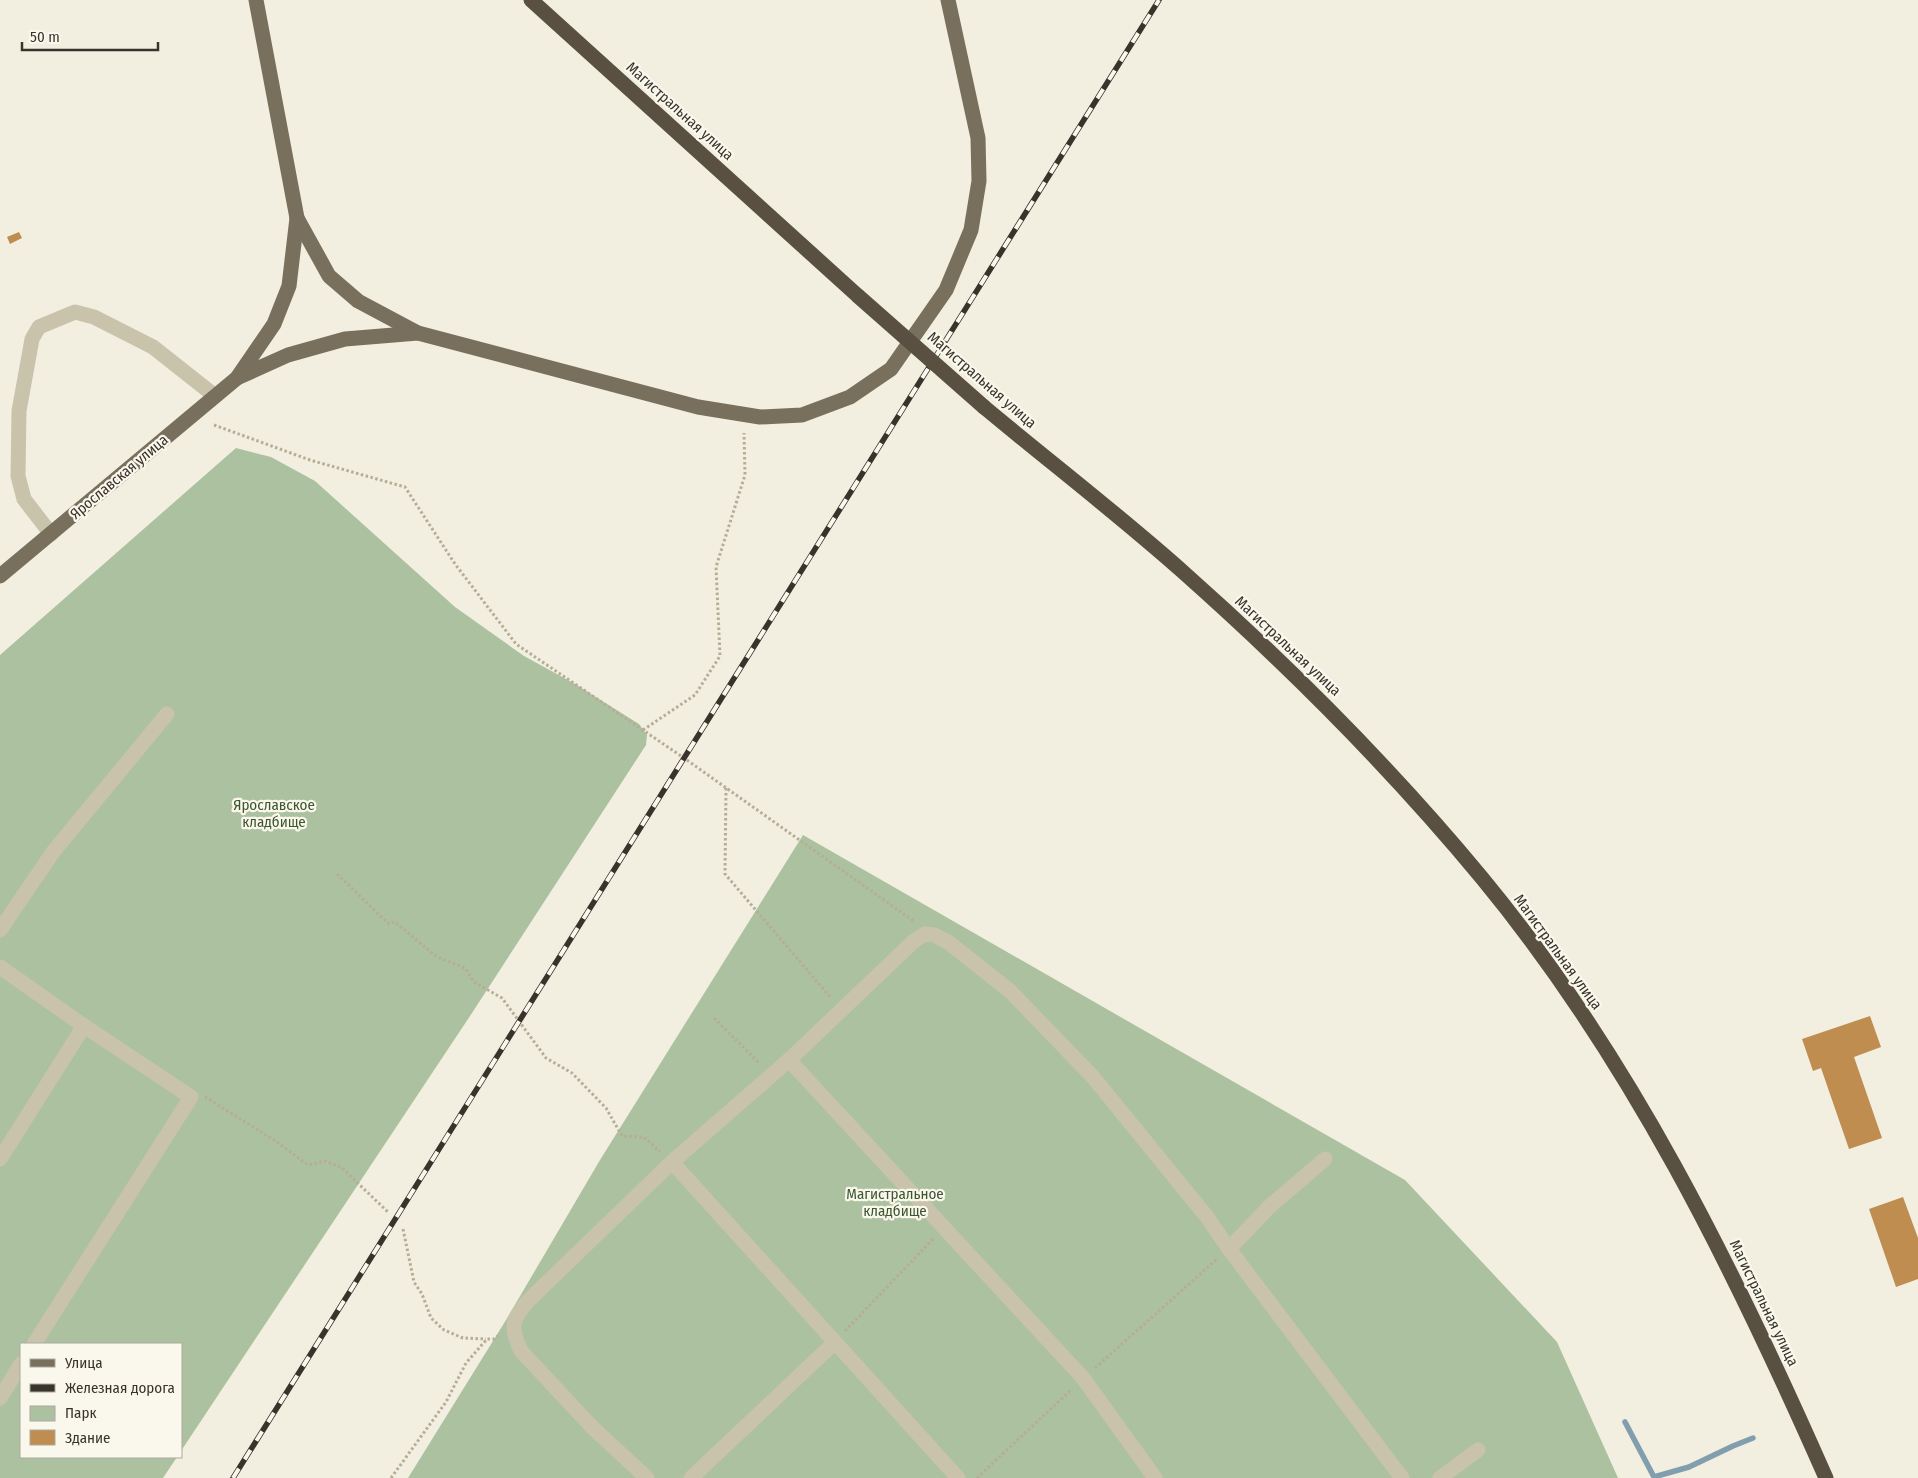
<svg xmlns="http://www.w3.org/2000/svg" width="1918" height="1478" font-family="'Fira Sans Condensed',sans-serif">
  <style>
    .green { fill: #acc1a0 }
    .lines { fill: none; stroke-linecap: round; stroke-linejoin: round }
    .stream { stroke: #809eae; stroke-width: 5.5 }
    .building { fill: #c08d50 }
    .path { stroke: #b6ad96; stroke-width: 3; stroke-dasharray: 2.5 2.5; stroke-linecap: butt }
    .minor { stroke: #cac3ac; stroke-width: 15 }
    .major { stroke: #796f5d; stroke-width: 15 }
    .highway { stroke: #595042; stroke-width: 15 }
    .rail-casing { stroke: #38332b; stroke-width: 5.5 }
    .rail { stroke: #faf7ec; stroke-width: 4; stroke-dasharray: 11; stroke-linecap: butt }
    .highway-bridge { stroke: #595042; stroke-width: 15 }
    .labels { text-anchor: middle; stroke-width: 4.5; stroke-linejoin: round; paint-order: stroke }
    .street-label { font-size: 15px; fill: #38332b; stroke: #faf7ec }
    .park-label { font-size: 15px; fill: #3c562f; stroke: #faf7ec }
  </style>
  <rect width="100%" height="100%" fill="#f2efe0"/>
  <g class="green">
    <polygon points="236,448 271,457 315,481 455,607 524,656 575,684 639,724 647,735 646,745 472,1013 181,1451 181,1344 21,1344 21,1457 177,1457 163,1478 0,1478 0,655"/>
    <polygon points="803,835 1405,1180 1557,1342 1618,1478 408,1478 506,1320 600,1160"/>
  </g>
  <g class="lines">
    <polyline class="stream" points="1625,1422 1654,1477 1689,1467 1733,1446 1753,1438"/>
  </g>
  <g class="building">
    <polygon points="19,232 22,238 10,244 7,237"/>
    <polygon points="1870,1016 1881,1047 1854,1057 1882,1138 1849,1149 1821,1068 1813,1071 1802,1039"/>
    <polygon points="1903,1197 1918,1238 1918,1279 1896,1287 1869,1209"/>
  </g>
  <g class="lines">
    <g class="path">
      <polyline points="214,425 310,460 405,487 455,564 516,644 684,758 915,922"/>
      <polyline points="643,730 695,695 720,656 716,567 745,475 744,433"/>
      <polyline points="726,788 725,874 831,998"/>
      <polyline points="337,874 389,924 395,922 437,957 465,968 474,982 502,998 546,1058 572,1073 606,1108 622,1136 644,1137 660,1152"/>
      <polyline points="714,1018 760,1064"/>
      <polyline points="205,1097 274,1140 308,1165 325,1161 341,1167 389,1213"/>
      <polyline points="403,1229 414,1282 422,1294 431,1318 444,1330 463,1338 486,1339"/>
      <polyline points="845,1331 934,1238"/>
      <polyline points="1095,1368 1217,1259"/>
      <polyline points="391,1478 446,1402 466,1363 487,1339 494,1339 498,1336"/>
      <polyline points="977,1478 1072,1389"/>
    </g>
    <g class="minor">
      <polyline points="51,534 24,499 18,476 19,411 32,339 39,327 75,312 94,317 153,347 215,396"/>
      <polyline points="0,930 53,852 167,714"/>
      <polyline points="0,967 84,1026 0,1159"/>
      <polyline points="789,1060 1083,1378 1155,1478"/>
      <polyline points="672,1162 958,1478"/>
      <polyline points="1229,1249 1269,1207 1325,1159"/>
      <polyline points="34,1344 191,1097 84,1026"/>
      <polyline points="0,1398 21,1364"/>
      <path d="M647,1478L592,1427L521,1351C509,1326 512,1318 531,1298L672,1162L789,1060L914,941L925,934L934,935L948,942L1010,991L1093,1077L1207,1217L1229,1249L1402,1478"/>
      <polyline points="691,1478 834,1343"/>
      <polyline points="1440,1478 1478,1450"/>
    </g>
    <g class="major">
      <polyline points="297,218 329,276 358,301 418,333 698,407 760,417 802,415 850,397 891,369 946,290 971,230 979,181 978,138 948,0"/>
      <polyline points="237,378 288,355 345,339 418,333"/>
      <polyline points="0,576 237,378 274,324 289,286 297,218 256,0"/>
    </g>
    <g class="highway">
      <polyline points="531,0 858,296"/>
      <path d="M984,407C1050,462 1118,514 1182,571C1289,666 1391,768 1482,878C1630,1057 1733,1267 1826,1478"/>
    </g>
    <g class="rail-casing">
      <polyline id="rail" points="233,1478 1159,0"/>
    </g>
    <use href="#rail" class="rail"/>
    <polyline class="highway-bridge" points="858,296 984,407"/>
  </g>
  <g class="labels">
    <g class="street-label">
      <text transform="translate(680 111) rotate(42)" y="5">Магистральная улица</text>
      <text transform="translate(982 380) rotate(41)" y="5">Магистральная улица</text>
      <text transform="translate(119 477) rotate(-40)" y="5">Ярославская улица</text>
      <text transform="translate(1288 646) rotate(43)" y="5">Магистральная улица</text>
      <text transform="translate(1558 952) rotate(54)" y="5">Магистральная улица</text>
      <text transform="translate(1764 1303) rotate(64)" y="5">Магистральная улица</text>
    </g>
    <g class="park-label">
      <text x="274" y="810">Ярославское<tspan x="274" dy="17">кладбище</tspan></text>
      <text x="895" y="1199">Магистральное<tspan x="895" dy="17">кладбище</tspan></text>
    </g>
  </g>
  <rect x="20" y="1343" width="162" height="115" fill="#faf7ec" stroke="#aca99f"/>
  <rect x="30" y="1359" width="25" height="8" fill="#796f5d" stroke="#aca99f"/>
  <text x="65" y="1368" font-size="15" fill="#38332b">Улица</text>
  <rect x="30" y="1384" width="25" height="8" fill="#38332b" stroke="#aca99f"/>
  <text x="65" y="1393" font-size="15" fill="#38332b">Железная дорога</text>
  <rect x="30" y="1406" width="25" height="15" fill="#acc1a0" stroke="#aca99f"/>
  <text x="65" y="1418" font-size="15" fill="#38332b">Парк</text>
  <rect x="30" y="1430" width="25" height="15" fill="#c08d50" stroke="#aca99f"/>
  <text x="65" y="1443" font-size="15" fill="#38332b">Здание</text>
  <path d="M22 42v8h136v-8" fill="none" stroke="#38332b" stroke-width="2.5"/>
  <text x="30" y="42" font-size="15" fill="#38332b" stroke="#faf7ec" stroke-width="4" paint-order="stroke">50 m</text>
</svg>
